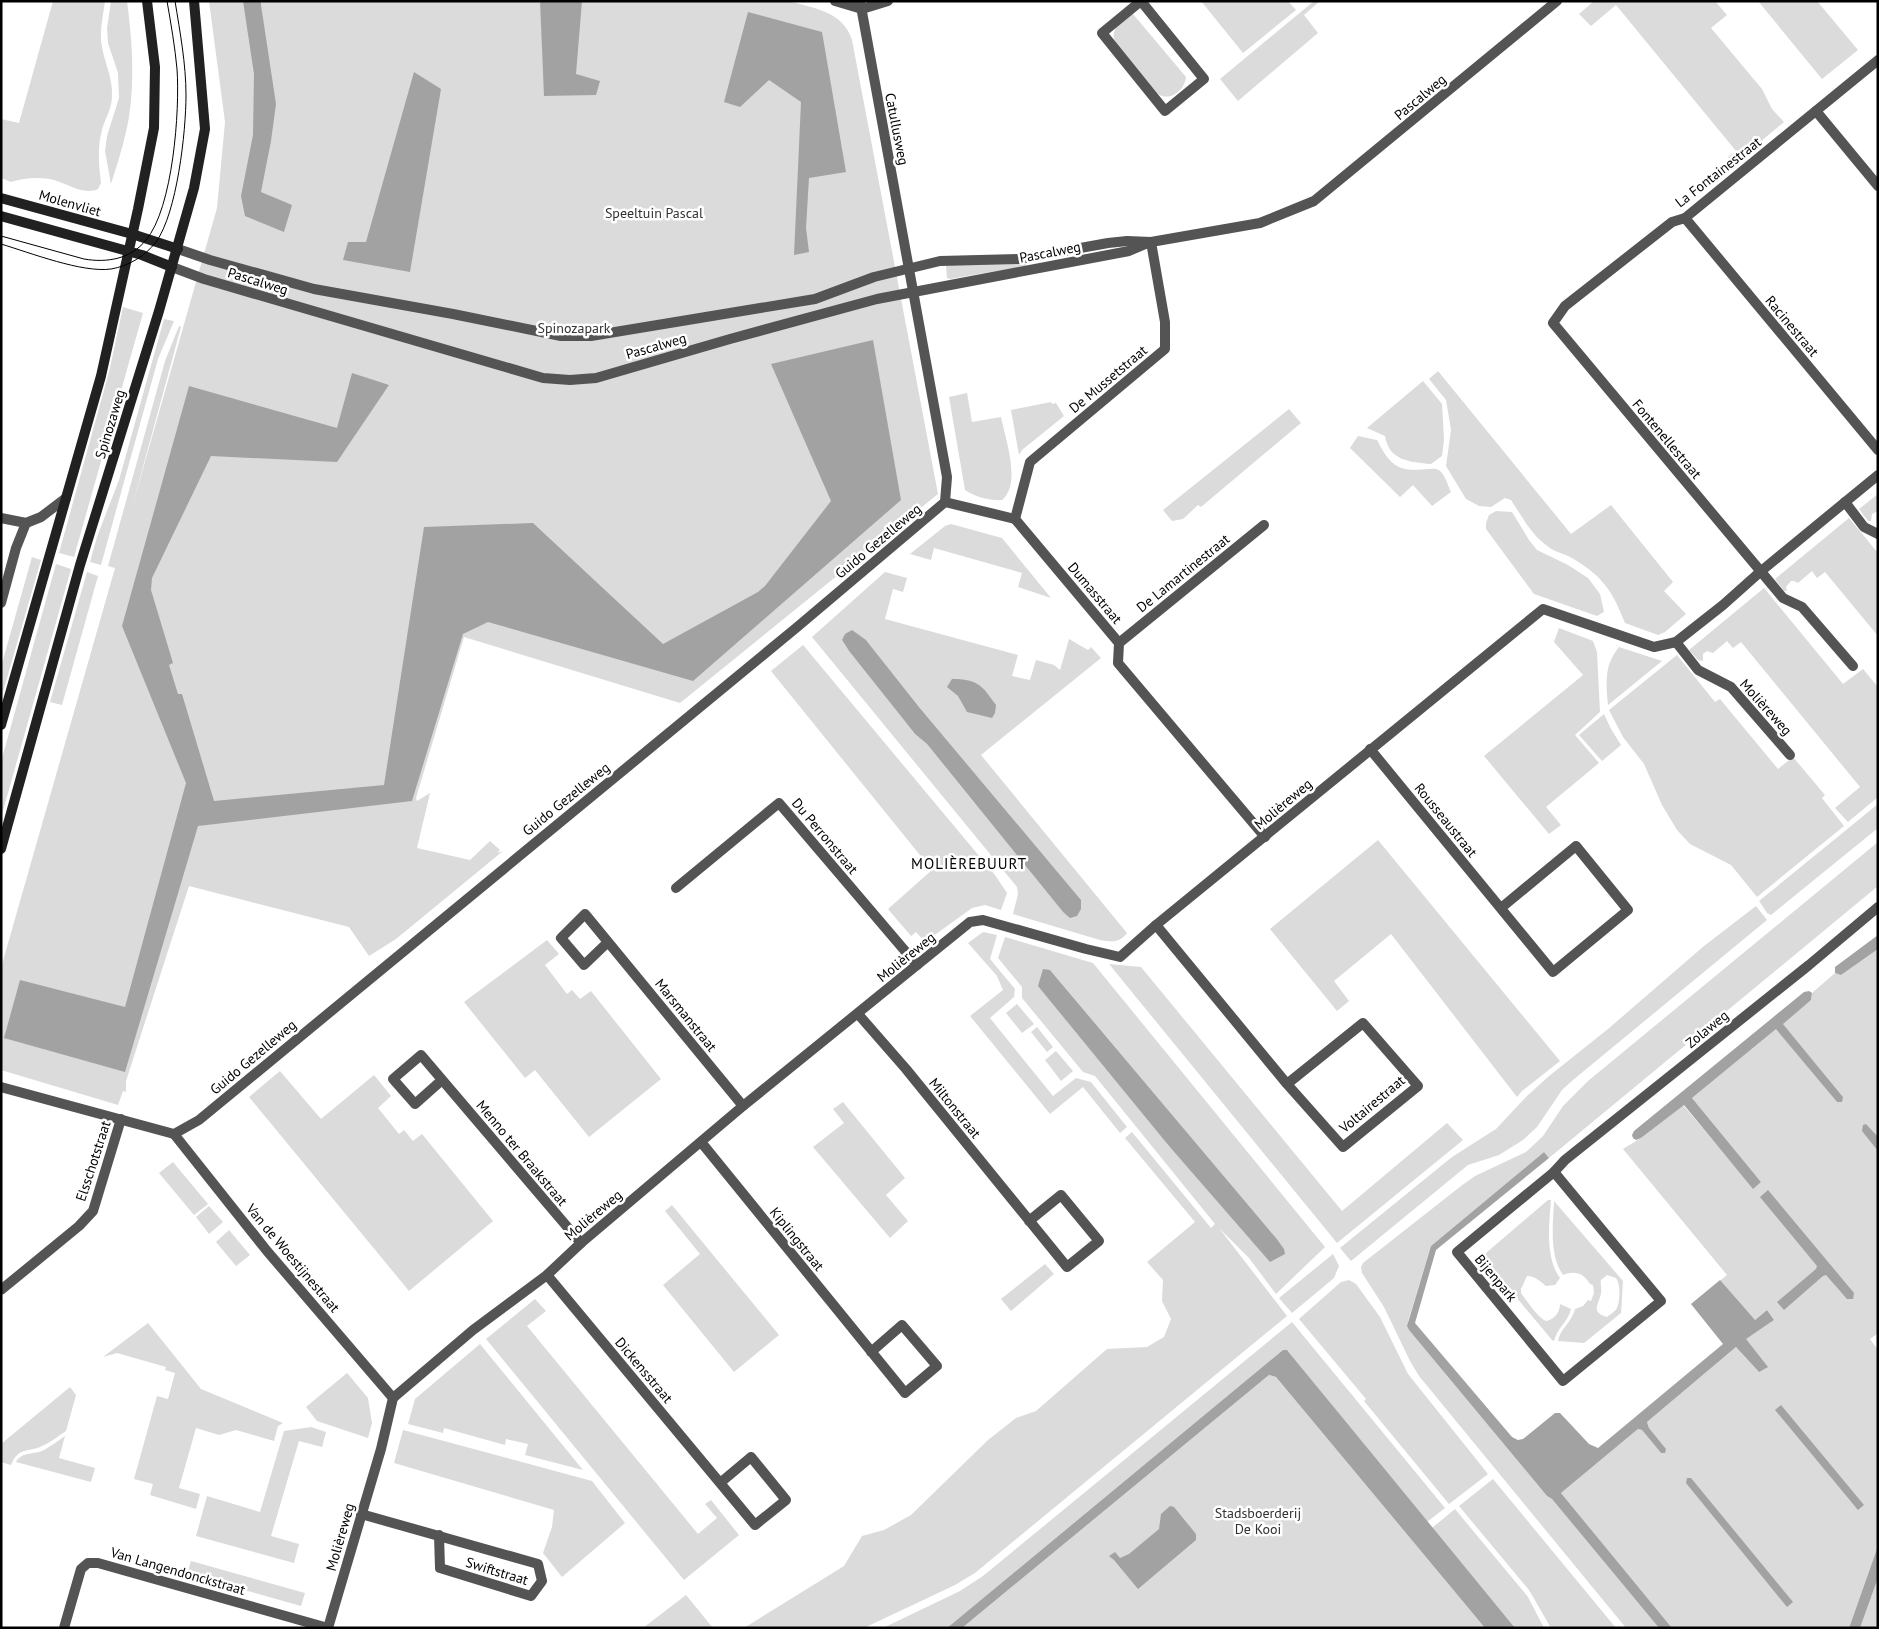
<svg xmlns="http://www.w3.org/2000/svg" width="1879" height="1629" font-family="'PT Sans',sans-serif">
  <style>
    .green { fill: #dbdbdb; fill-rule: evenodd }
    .water { fill: #a2a2a2 }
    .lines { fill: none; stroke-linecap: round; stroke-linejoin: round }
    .minor { stroke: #545454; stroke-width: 10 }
    .tertiary { stroke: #545454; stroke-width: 10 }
    .secondary { stroke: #212121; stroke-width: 10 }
    .tram { stroke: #000; stroke-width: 1 }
    .labels { text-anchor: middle; stroke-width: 5; stroke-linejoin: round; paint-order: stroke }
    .street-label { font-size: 14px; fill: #000; stroke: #fff }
    .park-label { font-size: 14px; fill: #323232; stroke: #fff }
    .neighbourhood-label { font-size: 15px; letter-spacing: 1px; fill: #000; stroke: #fff }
  </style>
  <rect width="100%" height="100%" fill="#fff"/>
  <g class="green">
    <path d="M53,1H105C103,17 99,32 102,47C105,64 113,79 112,96C112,109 105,118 102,130C97,148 99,165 101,183L98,189C83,196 65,182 50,179C37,177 23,178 11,182L1,178V119L19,123Z"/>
    <path d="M111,1H127C132,39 135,79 129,117C125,140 118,162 111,184L105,151L107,136L119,98L118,73L108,43L107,28Z"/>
    <path d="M209,1H788C813,8 843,11 852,40L938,494L680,703L464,637L416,798L417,801L430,793L417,848L470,860L490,841L500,850L497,853L503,851L396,939L369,956L349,927L189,886L126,1081V1092L123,1091L118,1105L1,1070V968L115,568L108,566L165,361L179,326L181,327L131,511L217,208L225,122Z"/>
    <polygon points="1201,1 1288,1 1296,10 1243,53"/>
    <polygon points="1314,1 1320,1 1304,15 1318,33 1238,101 1220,79"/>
    <polygon points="1594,1 1715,1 1727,15 1711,28 1762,89 1772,109 1784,122 1734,164 1728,157 1736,151 1616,5 1591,26 1579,14"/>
    <polygon points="1758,1 1817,1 1858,50 1822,79"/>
    <path d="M1133,14L1186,77C1185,90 1170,102 1158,94L1115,42C1110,28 1121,20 1133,14Z"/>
    <polygon points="1025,263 1026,266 950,279 947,278 946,266 947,265"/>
    <polygon points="123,307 143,313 74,557 59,553 109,372"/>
    <polygon points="164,319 174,321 158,359 101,565 90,562 97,537 119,480"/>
    <path d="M1438,371L1571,534L1611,505L1673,582L1664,591L1686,614L1665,632L1658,635L1625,623C1612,590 1602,575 1570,557C1562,553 1552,551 1546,545C1531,534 1521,515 1511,500L1505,498L1491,507L1479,506L1466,499L1446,466L1451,430L1446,400L1429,379Z"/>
    <path d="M1423,381L1442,404L1444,440L1442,456L1431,464C1410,462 1389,461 1385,436L1367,428Z"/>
    <path d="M967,393L972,422L1001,417C1005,438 1022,484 1002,500C991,501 975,497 965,490L949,397Z"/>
    <polygon points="1051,402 1052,404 1056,403 1064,416 1022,450 1019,455 1011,410"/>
    <polygon points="1289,409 1301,423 1201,507 1198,505 1183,519 1172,521 1163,510"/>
    <path d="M1358,436L1377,440C1391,467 1398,472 1429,469C1433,469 1436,468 1440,471C1445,475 1448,486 1451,492L1432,506L1413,485L1400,497L1350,448Z"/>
    <polygon points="1878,494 1878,511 1872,514 1871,521 1868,521 1859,509"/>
    <polygon points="1496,511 1512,512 1529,540 1537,550 1568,565 1588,578 1600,594 1604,612 1597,616 1534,594 1486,529 1486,523 1489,515"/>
    <polygon points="1849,518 1878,553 1878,636 1825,572 1817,578 1812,571 1798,583 1794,581 1791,581 1786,587 1787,591 1784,591 1775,579"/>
    <polygon points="951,524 1002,538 1051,598 1018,587 1022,573 934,548 931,560 910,554 945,526"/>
    <polygon points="32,557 41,560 1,699 1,667"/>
    <polygon points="56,564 71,569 1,818 1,762"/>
    <polygon points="87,572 98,576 62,705 50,702"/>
    <path d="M885,572L907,578L903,592L893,589L885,619L1018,655L1012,676L1030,680L1036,660L1054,665L1060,670L1069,639L1088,650L1091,647L1101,658L981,755L1127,933C1120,943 1111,942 1100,940L1013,914L1018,894L1017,887L812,637ZM842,640H866L919,707L1080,899L1081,909L1070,917L1063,912L927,744L915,734L849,651Z"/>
    <polygon points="1764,588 1843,684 1863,669 1878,687 1878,797 1848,822 1835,808 1860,787 1741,642 1733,648 1727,641 1713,653 1707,651 1703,654 1703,661 1698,660 1689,650"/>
    <polygon points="1559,628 1593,641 1597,652 1600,712 1575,735 1599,763 1546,807 1561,825 1549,834 1484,756 1583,675 1554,642"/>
    <polygon points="803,645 995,875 1007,893 1001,910 985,905 972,908 925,942 916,932 911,936 888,909 932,870 771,671"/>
    <path d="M1619,647L1662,661L1608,705C1606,681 1604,666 1619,647Z"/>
    <polygon points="1677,655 1715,702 1720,699 1778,769 1793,757 1825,795 1822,798 1844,826 1757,897 1731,865 1690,844 1677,830 1662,805 1644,764 1623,737 1609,710"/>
    <polygon points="1604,714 1611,729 1621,745 1602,761 1579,735"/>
    <polygon points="1878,804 1878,828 1771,915 1767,913 1759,901"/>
    <polygon points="1378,840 1560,1061 1522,1091 1517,1097 1391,934 1334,981 1349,1001 1337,1011 1270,929"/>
    <polygon points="1878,842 1878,886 1549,1158 1544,1152 1431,1246 1408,1321 1409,1330 1547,1496 1552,1499 1659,1628 1626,1628 1419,1376 1410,1361 1384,1307 1362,1273 1361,1267 1363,1263 1461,1186 1475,1176 1526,1152 1543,1136 1563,1106 1588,1081"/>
    <polygon points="1756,906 1767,920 1573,1080 1562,1090 1537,1127 1523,1140 1499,1155 1468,1165 1351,1261 1340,1248 1452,1157 1496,1129 1527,1096 1549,1076 1608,1029 1704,946"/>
    <polygon points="983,932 997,935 990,959 1015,989 1014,997 990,1018 1053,1096 1076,1078 1091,1082 1127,1127 1120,1133 1083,1087 1050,1114 970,1016 1003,990 997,976 968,943"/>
    <path d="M1005,937L1093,963L1325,1247L1276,1294L1249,1258L1219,1228L1287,1316L975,1573L955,1585L864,1628H744L844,1566L862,1536L884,1530L911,1515L988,1440L1016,1418L1036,1411L1107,1349L1147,1347L1164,1337L1171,1319L1162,1301L1163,1280L1147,1262L1195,1222L1125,1138L1132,1132L1211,1228L1215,1224L1095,1076L1083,1072L1022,998V987L998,958ZM1043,970H1050L1276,1238L1199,1179L1169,1146Z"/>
    <polygon points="547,940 559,954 545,965 567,994 572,990 580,999 591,991 661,1079 589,1137 535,1070 525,1078 464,1002"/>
    <polygon points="1878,949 1878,1335 1877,1334 1870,1339 1878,1350 1878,1546 1849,1628 1672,1628 1561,1493 1638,1429 1642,1430 1661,1453 1666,1449 1649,1428 1647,1422 1736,1347 1759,1372 1745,1339 1774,1320 1767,1310 1751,1323 1716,1284 1727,1275 1623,1149 1641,1138 1683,1105 1753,1188 1761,1182 1692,1098 1777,1028 1837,1102 1843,1097 1782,1023 1811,1000 1812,993 1835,973 1841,975"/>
    <polygon points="1109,964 1141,967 1342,1211 1447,1123 1463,1140 1337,1243"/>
    <polygon points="1017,1004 1034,1024 1022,1033 1006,1013"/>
    <polygon points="1037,1027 1053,1047 1047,1052 1031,1032"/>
    <polygon points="1056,1051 1073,1071 1061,1081 1045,1060"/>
    <polygon points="280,1071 321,1119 374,1075 391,1096 378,1108 399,1134 404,1130 413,1141 422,1134 493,1221 409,1291 249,1097"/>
    <polygon points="843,1102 905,1178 886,1195 908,1221 890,1238 813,1147 844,1123 833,1109"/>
    <polygon points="173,1162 208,1204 194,1215 159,1173"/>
    <path d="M1548,1200H1551C1549,1225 1545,1257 1560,1278L1555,1285L1546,1286C1541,1282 1535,1276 1527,1276L1521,1289V1293C1527,1301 1538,1318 1546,1321C1554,1320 1560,1312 1560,1304L1571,1309C1568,1322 1557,1328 1554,1341L1552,1340L1485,1260L1486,1253Z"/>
    <path d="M1554,1201L1623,1281L1621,1313L1584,1343L1558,1341C1560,1329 1572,1322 1575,1309L1583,1306L1588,1300L1591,1301L1594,1293L1593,1285L1590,1284C1584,1273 1574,1270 1563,1275C1549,1255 1553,1224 1554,1201ZM1607,1275L1616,1278C1621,1285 1620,1300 1617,1308C1615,1312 1610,1314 1607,1317C1589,1312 1600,1303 1601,1293C1602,1288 1600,1284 1601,1280Z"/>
    <polygon points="672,1205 779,1335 734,1372 663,1285 700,1254 665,1211"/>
    <polygon points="209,1206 223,1222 209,1234 196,1217"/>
    <polygon points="229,1230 250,1255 236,1266 216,1242"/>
    <polygon points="1333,1254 1339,1266 1334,1278 1292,1313 1279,1298"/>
    <polygon points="1045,1264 1054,1274 1011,1311 1001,1299"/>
    <polygon points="1349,1280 1356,1284 1380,1317 1408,1374 1488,1474 1449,1504 1364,1401 1366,1399 1299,1319 1341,1282"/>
    <polygon points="535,1299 546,1311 527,1326 698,1534 717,1518 705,1504 711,1500 739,1535 684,1580 486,1339"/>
    <polygon points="1292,1322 1445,1508 1427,1522 1288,1351 1283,1350 947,1628 883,1628 960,1591 983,1576"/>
    <polygon points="148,1323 201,1389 283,1423 278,1426 274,1441 236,1430 219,1435 196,1428 179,1488 200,1494 196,1509 150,1495 153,1484 134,1479 157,1396 168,1399 175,1373 165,1370 166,1367 117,1353 103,1357"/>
    <polygon points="480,1344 583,1470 525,1455 528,1444 506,1439 505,1445 444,1428 443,1433 408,1424 415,1399"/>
    <polygon points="347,1373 368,1398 372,1423 368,1438 317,1421 306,1407"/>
    <polygon points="1269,1375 1276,1377 1485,1628 962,1628"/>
    <path d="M70,1387L76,1395L66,1431C58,1436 50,1443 42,1446C28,1453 19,1446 11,1465L1,1462V1444Z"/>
    <polygon points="311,1427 326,1432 322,1447 299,1441 271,1536 299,1544 294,1563 196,1536 207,1496 260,1512 284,1431"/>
    <polygon points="403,1430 592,1481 625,1523 562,1577 543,1553 552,1527 554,1510 394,1463"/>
    <path d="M65,1436L59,1458L95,1468L91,1482L16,1462C22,1451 35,1455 44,1450C51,1446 58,1441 65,1436Z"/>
    <polygon points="1493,1479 1616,1628 1551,1628 1529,1590 1459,1506"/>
    <polygon points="1455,1509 1528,1597 1544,1628 1515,1628 1432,1528"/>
    <polygon points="191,1561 305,1593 301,1606 187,1574"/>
    <polygon points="1878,1578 1878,1622 1876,1628 1860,1628"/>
    <polygon points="686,1595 713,1628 643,1628"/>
  </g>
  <g class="water">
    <polygon points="243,1 261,1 261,5 276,104 271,141 261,192 292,205 284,232 245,216 241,196 253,135 254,74"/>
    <polygon points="540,1 582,1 576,74 600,81 596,95 544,96"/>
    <polygon points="748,12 822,32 846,172 809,178 806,228 809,252 794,255 801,102 769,80 740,107 724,102"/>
    <polygon points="414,72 441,89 410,272 343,260 348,242 366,242"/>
    <polygon points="873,340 901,500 693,681 488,622 463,634 412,801 198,826 125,1072 4,1038 20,980 125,1007 186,783 122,626 189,386 337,428 352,373 389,385 337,462 211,456 152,578 151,590 173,663 169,665 178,694 182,694 214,801 384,785 424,527 533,523 663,644 758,592 765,586 831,501 771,364"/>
    <polygon points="852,630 866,640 919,707 1081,900 1081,909 1077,916 1070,918 1063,912 927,744 915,734 849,651 842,640 845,634"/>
    <path d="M952,679C977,679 982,685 996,705L995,713L992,718L967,712L958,696L947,687Z"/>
    <polygon points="1878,935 1878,949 1841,975 1835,973 1835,967"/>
    <polygon points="1043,969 1050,970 1276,1238 1284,1249 1285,1254 1270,1262 1169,1146 1038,986"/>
    <polygon points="1809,991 1812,993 1811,1000 1783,1024 1843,1097 1842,1102 1837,1102 1776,1029 1692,1098 1761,1182 1753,1189 1684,1105 1641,1138 1636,1140 1633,1138 1632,1135 1634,1131 1804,992"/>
    <polygon points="1866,1124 1878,1137 1878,1151 1862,1131 1863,1125"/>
    <polygon points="1544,1152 1549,1158 1436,1250 1415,1323 1512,1437 1518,1440 1523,1439 1555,1413 1560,1413 1589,1444 1598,1448 1723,1344 1691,1304 1720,1280 1755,1320 1767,1310 1774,1320 1746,1339 1768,1367 1759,1372 1736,1347 1647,1422 1649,1428 1666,1449 1665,1453 1661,1453 1642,1430 1638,1429 1561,1493 1672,1628 1659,1628 1552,1499 1547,1496 1409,1330 1407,1326 1431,1246"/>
    <polygon points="1768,1190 1854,1293 1853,1299 1847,1299 1826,1275 1823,1276 1784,1310 1777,1302 1816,1269 1817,1266 1760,1197"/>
    <polygon points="1283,1350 1287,1350 1515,1628 1485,1628 1276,1377 1269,1375 962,1628 947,1628"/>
    <polygon points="1781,1405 1864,1505 1858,1510 1775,1410"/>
    <polygon points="1687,1478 1691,1478 1793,1602 1787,1607 1686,1483"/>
    <polygon points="1170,1506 1174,1507 1196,1534 1196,1540 1138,1589 1114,1560 1109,1556 1115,1552 1120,1558 1129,1554 1159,1529 1161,1514"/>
    <polygon points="1878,1546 1878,1578 1860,1628 1849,1628"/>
  </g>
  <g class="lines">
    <g class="minor">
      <polyline points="835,1 862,9"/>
      <polygon points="1141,1 1204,79 1165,111 1102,33"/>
      <polyline points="862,9 888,1"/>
      <polyline points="1816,111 1878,186"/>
      <polyline points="1685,218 1878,450"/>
      <polyline points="945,502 1015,519 1119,643 1118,663 1265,837"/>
      <polyline points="1845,502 1864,527 1878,534"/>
      <polyline points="1,518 26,523"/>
      <polyline points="1015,519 1030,462 1165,349 1165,322 1151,242"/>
      <polyline points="1,603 16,548 26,523 41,517 66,498"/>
      <polyline points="1676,642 1698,670 1731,687 1790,755"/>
      <polyline points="1119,643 1264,525"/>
      <polyline points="1853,666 1802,607 1783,598 1553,323 1565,306 1672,222 1685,218 1878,60"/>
      <polyline points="1370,749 1553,972 1628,910 1576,846 1501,908"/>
      <polyline points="676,888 779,803 917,965"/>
      <polyline points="1156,925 1287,1084 1343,1147 1418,1086 1363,1023 1287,1084"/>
      <polyline points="608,942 584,965 561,938 585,914 743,1106"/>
      <polyline points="858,1014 906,1069 1067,1267 1099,1241 1061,1195 1029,1221"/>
      <polyline points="442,1080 415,1104 393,1079 421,1055 581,1243"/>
      <polyline points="1,1087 174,1134 199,1120 796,628 945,502 947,477 860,1"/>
      <polyline points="174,1134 267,1251 393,1398"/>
      <polyline points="701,1142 905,1393 937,1366 902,1325 871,1352"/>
      <polygon points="1554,1172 1661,1301 1563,1381 1457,1252"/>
      <polyline points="1554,1172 1565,1160 1809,965 1878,907"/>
      <polyline points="547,1275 755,1525 786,1500 751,1457 720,1483"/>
      <polyline points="1,1290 79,1226 93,1211 121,1119"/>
      <polyline points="361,1514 538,1564 542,1581 531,1596 440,1568 439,1535"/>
      <polyline points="64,1628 81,1569 88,1563 98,1563 328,1628"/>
      <polyline points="328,1628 381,1449 393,1398 473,1330 547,1275 581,1243 743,1106 970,922 983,920 1086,949 1120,957 1156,925 1543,609 1654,647 1676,642 1723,605 1760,572 1878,475"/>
    </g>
    <g class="tertiary">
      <polyline points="178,249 210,260 314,289 453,314 561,336 591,336 815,299 874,277 940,261 1020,259 1108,243 1127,241 1151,242 1260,223 1314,201 1557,1"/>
      <polyline points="172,267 204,279 543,378 570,380 596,378 730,339 877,299 1129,251 1148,243"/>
    </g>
    <g class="secondary">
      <polyline points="1,198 132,234 178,249"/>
      <polyline points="1,216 142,255 172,267"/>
      <polyline points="1,725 101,376 138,209 154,128 155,67 147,1"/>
      <polyline points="1,849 80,565 159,311 194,188 205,129 194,1"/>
    </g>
    <g class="tram">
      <path d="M1,236L84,259C107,263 131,259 146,240C173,208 180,110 177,69C175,47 171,24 167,1"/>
      <path d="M1,244C31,253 82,273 111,269C129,266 145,256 156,242C177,213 186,132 186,95C186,64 180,32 175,1"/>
    </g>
  </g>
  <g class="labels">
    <g class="street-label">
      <text transform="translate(1420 97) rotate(-40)" y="5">Pascalweg</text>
      <text transform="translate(897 129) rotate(79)" y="5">Catullusweg</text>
      <text transform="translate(1718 172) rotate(-38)" y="5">La Fontainestraat</text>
      <text transform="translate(70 203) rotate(16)" y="5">Molenvliet</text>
      <text transform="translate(1050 252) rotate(-11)" y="5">Pascalweg</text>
      <text transform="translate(258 281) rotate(17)" y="5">Pascalweg</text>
      <text transform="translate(1792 326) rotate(50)" y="5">Racinestraat</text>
      <text transform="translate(656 346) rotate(-16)" y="5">Pascalweg</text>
      <text transform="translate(1108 379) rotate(-40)" y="5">De Mussetstraat</text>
      <text transform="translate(110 424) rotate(-73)" y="5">Spinozaweg</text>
      <text transform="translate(1667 439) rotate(50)" y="5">Fontenellestraat</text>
      <text transform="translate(878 541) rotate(-40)" y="5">Guido Gezelleweg</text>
      <text transform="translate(1183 573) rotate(-39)" y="5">De Lamartinestraat</text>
      <text transform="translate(1095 593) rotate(50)" y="5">Dumasstraat</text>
      <text transform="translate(1766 707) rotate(48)" y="5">Molièreweg</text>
      <text transform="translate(566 799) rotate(-39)" y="5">Guido Gezelleweg</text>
      <text transform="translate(1283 804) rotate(-40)" y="5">Molièreweg</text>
      <text transform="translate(1446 820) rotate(51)" y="5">Rousseaustraat</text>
      <text transform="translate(825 836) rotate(50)" y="5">Du Perronstraat</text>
      <text transform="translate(906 957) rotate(-39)" y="5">Molièreweg</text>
      <text transform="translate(686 1015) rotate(51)" y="5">Marsmanstraat</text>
      <text transform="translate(1707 1029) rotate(-39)" y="5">Zolaweg</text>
      <text transform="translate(253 1057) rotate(-40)" y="5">Guido Gezelleweg</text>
      <text transform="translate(1372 1104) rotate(-40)" y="5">Voltairestraat</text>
      <text transform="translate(955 1108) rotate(51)" y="5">Miltonstraat</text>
      <text transform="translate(522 1153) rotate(50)" y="5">Menno ter Braakstraat</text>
      <text transform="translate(93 1161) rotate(-72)" y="5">Elsschotstraat</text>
      <text transform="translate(593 1215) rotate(-40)" y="5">Molièreweg</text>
      <text transform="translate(797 1239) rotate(51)" y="5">Kiplingstraat</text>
      <text transform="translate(293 1258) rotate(50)" y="5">Van de Woestijnestraat</text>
      <text transform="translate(1496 1278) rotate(50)" y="5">Bijenpark</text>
      <text transform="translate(644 1370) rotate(50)" y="5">Dickensstraat</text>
      <text transform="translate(340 1537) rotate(-74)" y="5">Molièreweg</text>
      <text transform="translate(178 1571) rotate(16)" y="5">Van Langendonckstraat</text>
      <text transform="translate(497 1571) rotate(17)" y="5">Swiftstraat</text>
    </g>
    <g class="park-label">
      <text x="654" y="218">Speeltuin Pascal</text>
      <text x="574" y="333">Spinozapark</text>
      <text x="1258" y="1518">Stadsboerderij<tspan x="1258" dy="16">De Kooi</tspan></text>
    </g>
    <g class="neighbourhood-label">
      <text x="969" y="869">MOLIÈREBUURT</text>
    </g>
  </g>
  <rect width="1879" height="1629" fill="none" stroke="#000000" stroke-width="5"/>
</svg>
